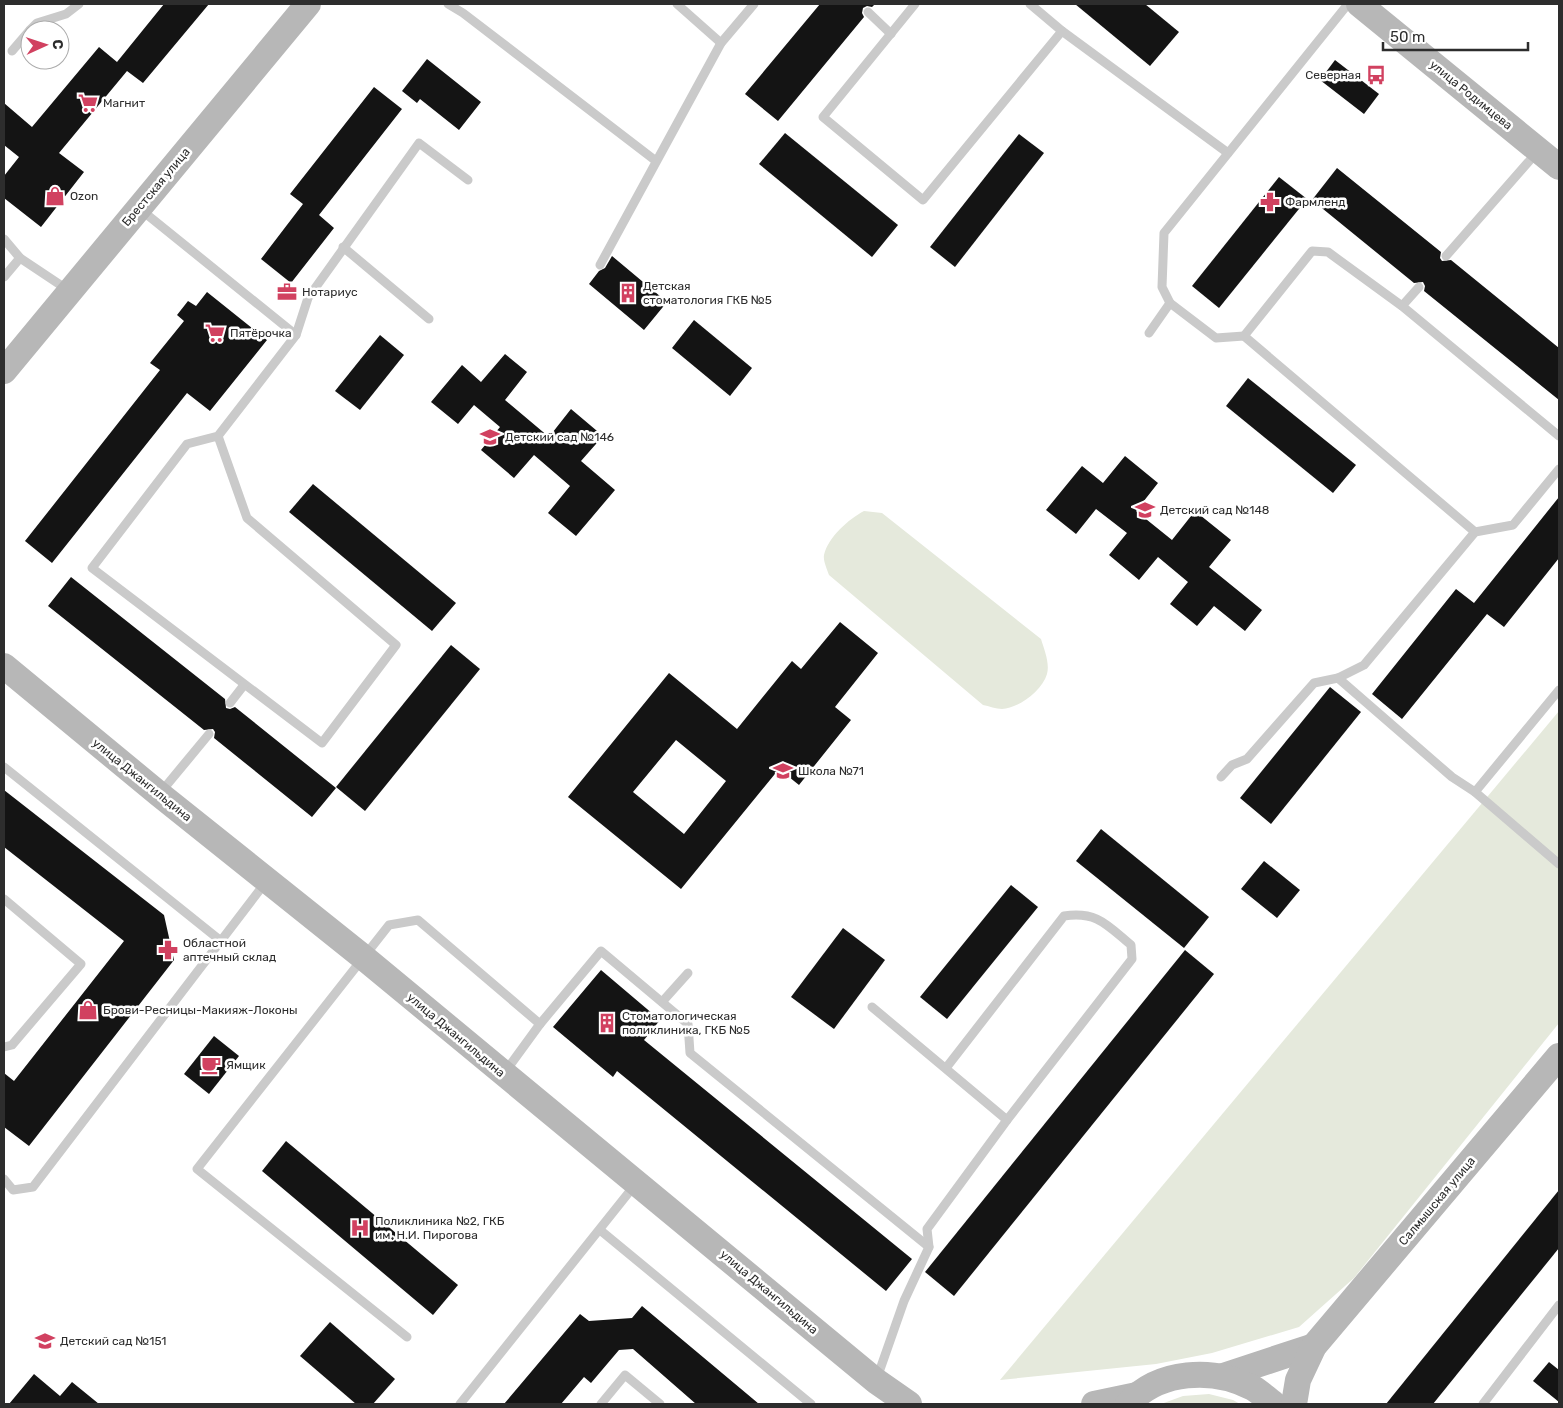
<svg xmlns="http://www.w3.org/2000/svg" width="1563" height="1408" viewBox="0 0 1563 1408" font-family="Rubik,sans-serif">
	<rect width="100%" height="100%" fill="#fff"/>
	<g fill="#e5e9dc">
		<path d="M 864,511 L 882,513 L 1041,639 C 1044,649 1050,663 1047,674 C 1042,691 1019,708 1002,709 C 996,709 989,706 983,705 L 829,575 C 827,569 823,561 824,555 C 828,537 849,519 864,511 Z"/>
		<path d="M 1559,711 L 1559,1023 L 1354,1278 L 1299,1327 L 1212,1353 L 1156,1364 L 1000,1380 Z"/>
		<path d="M 1209,1394 L 1233,1400 L 1240,1404 L 1161,1404 L 1183,1396 Z"/>
	</g>
	<g fill="#141414" fill-rule="evenodd">
		<path d="M 164,4 L 209,4 L 143,83 L 127,71 L 59,153 L 84,172 L 41,227 L 4,198 L 4,176 L 19,157 L 4,145 L 4,103 L 32,127 L 99,47 L 117,62 Z"/>
		<path d="M 820,4 L 875,4 L 872,7 L 867,6 L 863,8 L 862,13 L 864,17 L 778,121 L 745,94 Z"/>
		<path d="M 1075,4 L 1145,4 L 1179,32 L 1150,66 Z"/>
		<path d="M 427,59 L 481,102 L 459,130 L 420,99 L 417,103 L 402,91 Z"/>
		<path d="M 1335,60 L 1379,94 L 1364,114 L 1320,80 Z"/>
		<path d="M 374,87 L 402,109 L 319,215 L 334,228 L 291,283 L 261,259 L 303,204 L 290,194 Z"/>
		<path d="M 785,133 L 898,225 L 872,257 L 759,164 Z"/>
		<path d="M 1019,134 L 1044,153 L 955,267 L 930,247 Z"/>
		<path d="M 1337,168 L 1441,252 L 1440,258 L 1442,261 L 1451,260 L 1559,348 L 1559,400 L 1424,291 L 1425,286 L 1423,282 L 1414,283 L 1312,200 Z"/>
		<path d="M 1279,177 L 1307,199 L 1219,308 L 1192,286 Z"/>
		<path d="M 612,256 L 667,302 L 644,330 L 589,284 L 599,271 L 605,268 Z"/>
		<path d="M 207,292 L 267,340 L 210,411 L 187,393 L 52,563 L 25,541 L 160,370 L 150,363 L 184,321 L 177,315 L 188,301 L 196,306 Z"/>
		<path d="M 694,320 L 752,368 L 730,396 L 672,348 Z"/>
		<path d="M 380,335 L 404,355 L 360,410 L 335,391 Z"/>
		<path d="M 505,354 L 527,372 L 505,400 L 549,437 L 571,409 L 603,436 L 581,461 L 615,490 L 576,536 L 548,513 L 570,486 L 534,455 L 514,478 L 481,450 L 500,427 L 474,405 L 458,424 L 431,402 L 462,365 L 481,382 Z"/>
		<path d="M 1248,378 L 1356,465 L 1333,493 L 1226,406 Z"/>
		<path d="M 1125,456 L 1158,483 L 1136,511 L 1172,540 L 1195,511 L 1231,540 L 1209,567 L 1262,610 L 1245,631 L 1214,606 L 1197,626 L 1170,604 L 1188,582 L 1158,557 L 1139,580 L 1109,555 L 1127,533 L 1096,509 L 1076,534 L 1046,510 L 1082,466 L 1103,483 Z"/>
		<path d="M 313,484 L 456,603 L 432,631 L 289,512 Z"/>
		<path d="M 1559,497 L 1559,558 L 1504,627 L 1487,614 L 1402,719 L 1372,694 L 1456,589 L 1474,603 Z"/>
		<path d="M 71,577 L 225,699 L 226,708 L 230,709 L 235,707 L 336,788 L 312,817 L 214,738 L 215,732 L 213,729 L 204,730 L 48,606 Z"/>
		<path d="M 840,622 L 878,653 L 835,707 L 851,720 L 799,785 L 779,769 L 681,889 L 568,797 L 669,673 L 737,729 L 792,661 L 801,669 ZM 676,740 L 726,781 L 684,834 L 633,792 Z"/>
		<path d="M 451,645 L 480,669 L 365,811 L 336,787 Z"/>
		<path d="M 1330,687 L 1361,712 L 1271,824 L 1240,798 Z"/>
		<path d="M 4,790 L 164,915 L 174,960 L 29,1146 L 4,1127 L 4,1073 L 14,1081 L 124,941 L 4,847 Z"/>
		<path d="M 1101,829 L 1209,917 L 1184,948 L 1076,861 Z"/>
		<path d="M 1264,861 L 1300,890 L 1277,918 L 1241,889 Z"/>
		<path d="M 1011,885 L 1038,907 L 947,1019 L 920,997 Z"/>
		<path d="M 843,928 L 885,960 L 834,1029 L 791,997 Z"/>
		<path d="M 1185,950 L 1214,974 L 954,1296 L 925,1272 Z"/>
		<path d="M 601,970 L 660,1020 L 644,1040 L 912,1259 L 886,1291 L 617,1071 L 613,1077 L 553,1027 Z"/>
		<path d="M 214,1036 L 239,1056 L 209,1094 L 184,1074 Z"/>
		<path d="M 286,1141 L 458,1285 L 433,1315 L 262,1171 Z"/>
		<path d="M 1559,1190 L 1559,1248 L 1433,1404 L 1386,1404 Z"/>
		<path d="M 642,1306 L 759,1404 L 696,1404 L 633,1349 L 619,1350 L 591,1383 L 584,1377 L 561,1404 L 504,1404 L 580,1314 L 589,1321 L 632,1318 Z"/>
		<path d="M 330,1322 L 395,1379 L 373,1404 L 356,1404 L 300,1356 Z"/>
		<path d="M 1549,1362 L 1559,1370 L 1559,1402 L 1533,1381 Z"/>
		<path d="M 34,1374 L 60,1396 L 72,1382 L 99,1404 L 9,1404 Z"/>
	</g>
	<g fill="none" stroke-linecap="round" stroke-linejoin="round">
		<g stroke="#cacaca" stroke-width="9">
			<path d="M 448,4 L 463,13 L 656,161"/>
			<path d="M 677,4 L 721,43"/>
			<path d="M 915,4 L 823,117 L 923,200 L 1062,31"/>
			<path d="M 1030,4 L 1062,31 L 1228,153"/>
			<path d="M 868,12 L 891,34"/>
			<path d="M 30,30 L 37,23 L 66,14 L 79,4"/>
			<path d="M 12,51 L 30,30"/>
			<path d="M 140,209 L 296,335 L 218,436 L 187,444 L 92,568 L 322,743 L 396,645 L 247,518 L 218,436"/>
			<path d="M 4,239 L 20,258 L 68,290"/>
			<path d="M 343,247 L 429,319"/>
			<path d="M 1446,256 L 1538,151"/>
			<path d="M 600,265 L 721,43 L 754,4"/>
			<path d="M 4,277 L 20,258"/>
			<path d="M 1402,306 L 1419,287"/>
			<path d="M 1149,333 L 1170,303"/>
			<path d="M 296,335 L 308,298 L 419,143 L 468,180"/>
			<path d="M 1244,336 L 1216,338 L 1170,303 L 1162,287 L 1164,233 L 1348,4"/>
			<path d="M 1475,532 L 1244,336 L 1312,251 L 1328,252 L 1402,306 L 1559,436"/>
			<path d="M 1338,678 L 1364,665 L 1475,532 L 1513,525 L 1559,469"/>
			<path d="M 1559,690 L 1475,792 L 1559,864"/>
			<path d="M 230,703 L 244,685"/>
			<path d="M 4,767 L 221,941"/>
			<path d="M 1221,777 L 1232,765 L 1247,759 L 1314,683 L 1338,678 L 1452,777 L 1475,792"/>
			<path d="M 161,792 L 209,734"/>
			<path d="M 4,899 L 81,964 L 12,1045 L 4,1047"/>
			<path d="M 662,1002 L 688,973"/>
			<path d="M 872,1007 L 1007,1120 L 1132,959 L 1131,945 C 1107,925 1097,911 1064,916 L 946,1068"/>
			<path d="M 505,1072 L 540,1024 L 601,951 L 688,1024 L 690,1053 L 929,1247"/>
			<path d="M 4,1179 L 13,1190 L 33,1187 L 265,883"/>
			<path d="M 600,1230 L 811,1404"/>
			<path d="M 407,1337 L 197,1169 L 389,925 L 418,920 L 540,1024"/>
			<path d="M 877,1378 L 904,1301 L 929,1247 L 927,1229 L 1007,1120"/>
			<path d="M 460,1404 L 634,1186"/>
			<path d="M 601,1404 L 625,1375 L 660,1404"/>
			<path d="M 1483,1404 L 1559,1305"/>
		</g>
		<g stroke="#b7b7b7" stroke-width="26">
			<path d="M 1359,4 L 1559,167"/>
			<path d="M 4,371 L 308,4"/>
			<path d="M 4,666 L 159,794 L 363,957 L 876,1381 L 909,1404"/>
			<path d="M 1223,1376 L 1314,1346"/>
			<path d="M 1094,1404 L 1137,1395"/>
			<path d="M 1128,1404 C 1159,1370 1213,1367 1253,1388 C 1260,1392 1267,1399 1274,1404"/>
			<path d="M 1294,1404 L 1298,1380 L 1314,1346 L 1559,1056"/>
		</g>
	</g>
	<defs>
		<symbol id="bus-bare" viewBox="-9 -9 18 18"><path d="M-5-6H5V4H4V6H2V4H-2V6H-4V4H-5ZM-3.5-4V0h7V-4ZM-3.5 1.2v1.5H-2V1.2ZM2 1.2v1.5H3.5V1.2Z" fill="#d14160" stroke="#fff" stroke-width="2.5" paint-order="stroke"/></symbol>
		<symbol id="supermarket-bare" viewBox="-9 -9 18 18"><path d="M-6-5.5h2.5l.6 2H6L4.5 2H-2.5L-4.4-4H-6ZM-1.5 3.2a1.3 1.3 0 1 0 .1 0ZM3 3.2a1.3 1.3 0 1 0 .1 0Z" fill="#d14160" stroke="#fff" stroke-width="2.5" paint-order="stroke"/></symbol>
		<symbol id="shop-bare" viewBox="-9 -9 18 18"><path d="M-5-2.5h2.3a2.7 3.5 0 0 1 5.4 0H5L5.5 6h-11ZM-1.5-2.5h3a1.5 2.3 0 0 0-3 0Z" fill="#d14160" stroke="#fff" stroke-width="2.5" paint-order="stroke"/></symbol>
		<symbol id="pharmacy-bare" viewBox="-9 -9 18 18"><path d="M-2-6h4v4h4v4h-4v4h-4v-4h-4v-4h4Z" fill="#d14160" stroke="#fff" stroke-width="2.5" paint-order="stroke"/></symbol>
		<symbol id="office-bare" viewBox="-9 -9 18 18"><path d="M-6-3h4V-5.5h4V-3h4V5H-6ZM-1-4.5V-3h2v-1.5ZM-6 0V1H6V0Z" fill="#d14160" stroke="#fff" stroke-width="2.5" paint-order="stroke"/></symbol>
		<symbol id="building-bare" viewBox="-9 -9 18 18"><path d="M-4-6H4V6H1V3H-1V6H-4ZM-2.5-4.3h1.7v1.8h-1.7ZM.8-4.3h1.7v1.8H.8ZM-2.5-1h1.7V.8h-1.7ZM.8-1h1.7V.8H.8Z" fill="#d14160" stroke="#fff" stroke-width="2.5" paint-order="stroke"/></symbol>
		<symbol id="school-bare" viewBox="-9 -9 18 18"><path d="M0-5L7-2L0 1L-7-2ZM-4 1L0 2.5L4 1V4Q0 6-4 4Z" fill="#d14160" stroke="#fff" stroke-width="2.5" paint-order="stroke"/></symbol>
		<symbol id="cafe-bare" viewBox="-9 -9 18 18"><path d="M-5.5-4.5H6V0H3Q3 3.5 0 3.5H-2.5Q-5.5 3.5-5.5 0ZM3-3.2v2h1.7v-2ZM-6 4.5H4V6H-6Z" fill="#d14160" stroke="#fff" stroke-width="2.5" paint-order="stroke"/></symbol>
		<symbol id="hospital-bare" viewBox="-9 -9 18 18"><path d="M-5-5h3v3.5h4V-5h3V5h-3V1.5h-4V5h-3Z" fill="#d14160" stroke="#fff" stroke-width="2.5" paint-order="stroke"/></symbol>
	</defs>
	<g fill-rule="evenodd">
		<use href="#bus-bare" x="1362" y="61" width="28" height="28"/>
		<use href="#supermarket-bare" x="74" y="89" width="28" height="28"/>
		<use href="#shop-bare" x="41" y="182" width="28" height="28"/>
		<use href="#pharmacy-bare" x="1256" y="188" width="28" height="28"/>
		<use href="#office-bare" x="273" y="278" width="28" height="28"/>
		<use href="#building-bare" x="614" y="279" width="28" height="28"/>
		<use href="#supermarket-bare" x="201" y="319" width="28" height="28"/>
		<use href="#school-bare" x="476" y="423" width="28" height="28"/>
		<use href="#school-bare" x="1131" y="496" width="28" height="28"/>
		<use href="#school-bare" x="769" y="757" width="28" height="28"/>
		<use href="#pharmacy-bare" x="154" y="936" width="28" height="28"/>
		<use href="#shop-bare" x="74" y="996" width="28" height="28"/>
		<use href="#building-bare" x="593" y="1009" width="28" height="28"/>
		<use href="#cafe-bare" x="197" y="1051" width="28" height="28"/>
		<use href="#hospital-bare" x="346" y="1214" width="28" height="28"/>
		<use href="#school-bare" x="31" y="1327" width="28" height="28"/>
	</g>
	<g text-anchor="middle" stroke-width="5" stroke-linejoin="round" paint-order="stroke">
		<g font-size="12" fill="#2d2d2d" stroke="#fff" text-anchor="start">
			<text x="1361" y="79" text-anchor="end">Северная</text>
			<text x="103" y="107">Магнит</text>
			<text x="70" y="200">Ozon</text>
			<text x="1285" y="206">Фармленд</text>
			<text x="643" y="290">Детская<tspan x="643" dy="14">стоматология ГКБ №5</tspan></text>
			<text x="302" y="296">Нотариус</text>
			<text x="230" y="337">Пятёрочка</text>
			<text x="505" y="441">Детский сад №146</text>
			<text x="1160" y="514">Детский сад №148</text>
			<text x="798" y="775">Школа №71</text>
			<text x="183" y="947">Областной<tspan x="183" dy="14">аптечный склад</tspan></text>
			<text x="103" y="1014">Брови-Ресницы-Макияж-Локоны</text>
			<text x="622" y="1020">Стоматологическая<tspan x="622" dy="14">поликлиника, ГКБ №5</tspan></text>
			<text x="226" y="1069">Ямщик</text>
			<text x="375" y="1225">Поликлиника №2, ГКБ<tspan x="375" dy="14">им. Н.И. Пирогова</tspan></text>
			<text x="60" y="1345">Детский сад №151</text>
		</g>
		<g font-size="12" fill="#2d2d2d" stroke="#fff">
			<text transform="translate(1471 95) rotate(39)" y="4">улица Родимцева</text>
			<text transform="translate(156 187) rotate(-50)" y="4">Брестская улица</text>
			<text transform="translate(142 780) rotate(39)" y="4">улица Джангильдина</text>
			<text transform="translate(456 1035) rotate(40)" y="4">улица Джангильдина</text>
			<text transform="translate(1437 1201) rotate(-50)" y="4">Салмышская улица</text>
			<text transform="translate(769 1292) rotate(40)" y="4">улица Джангильдина</text>
		</g>
	</g>
	<rect width="1563" height="1408" fill="none" stroke="#2d2d2d" stroke-width="10"/>
	<g transform="translate(45 45) rotate(87)"><circle r="24" fill="#ffffff" stroke="#ababab"/>
	<path d="M0-4L9 19L0 12L-9 19Z" fill="#d14160"/>
	<text y="-8" font-size="14" font-weight="bold" text-anchor="middle" fill="#2d2d2d">С</text>
	</g>
	<path d="M1383 42v8h145v-8" fill="none" stroke="#2d2d2d" stroke-width="2.5"/>
	<text x="1390" y="42" font-size="15" fill="#2d2d2d" stroke="#ffffff" stroke-width="4" paint-order="stroke">50 m</text>
</svg>
